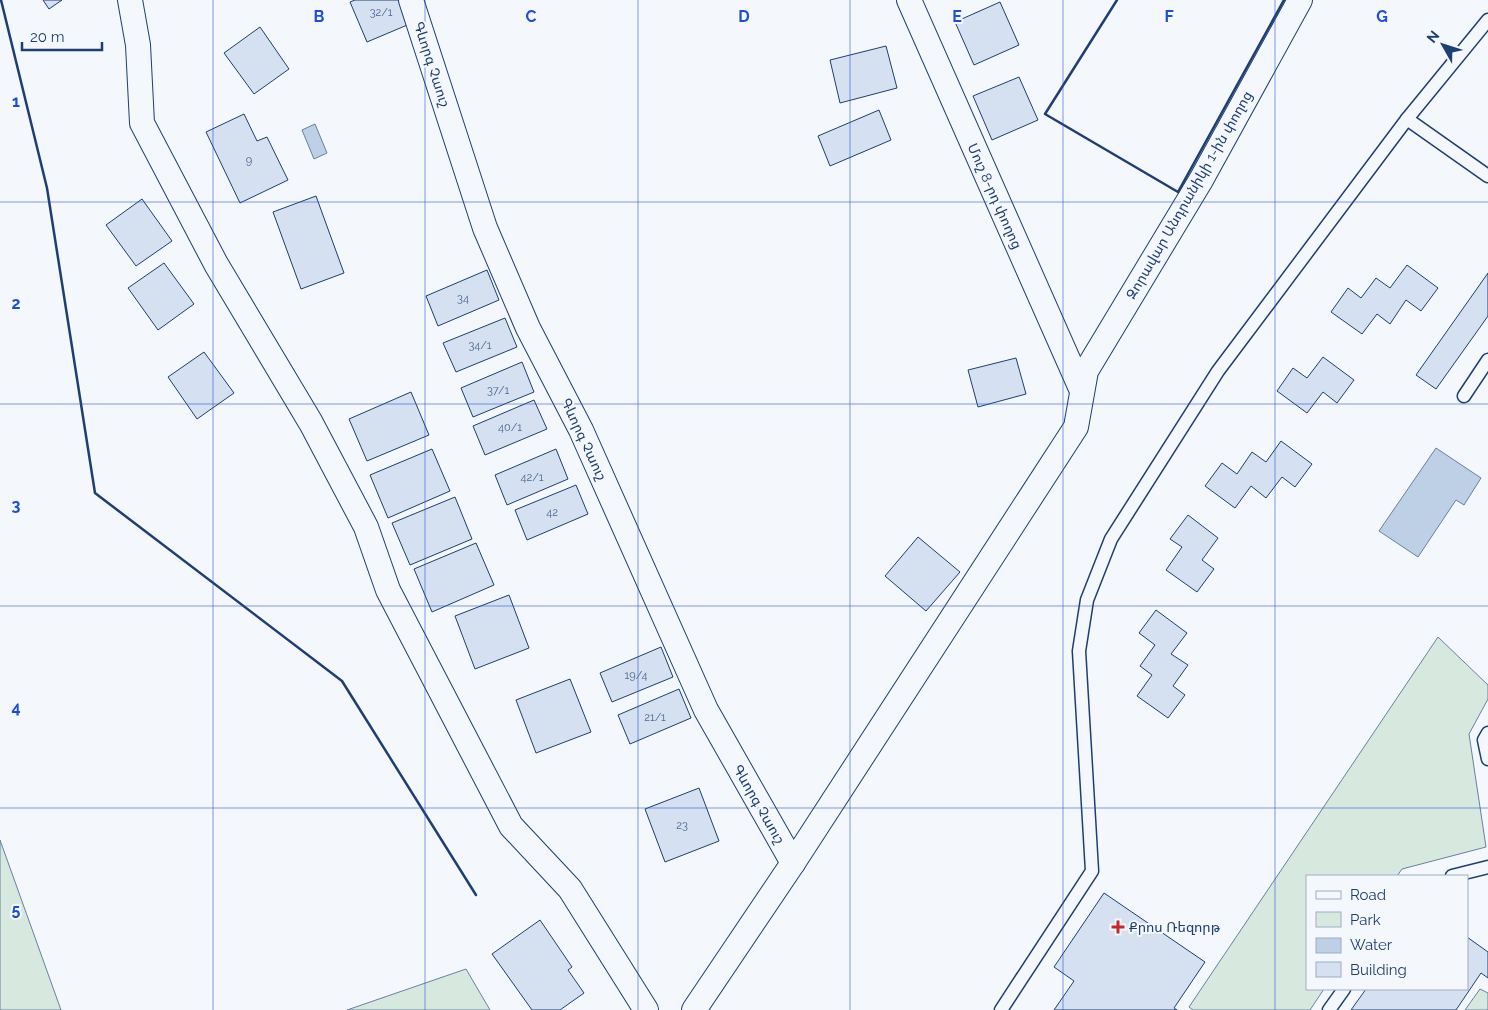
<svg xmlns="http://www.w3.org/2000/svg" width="1488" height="1010" viewBox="0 0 1488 1010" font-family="Raleway,'Noto Sans Armenian',sans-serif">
	<rect width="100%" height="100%" fill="#f4f7fb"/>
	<g fill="#d7e8df" stroke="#687fa3">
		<path d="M 1438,637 L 1488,685 L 1488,699 L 1469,734 L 1486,847 L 1402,869 L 1397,876 L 1307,876 L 1307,989 L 1324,989 L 1310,1010 L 1193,1010 L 1189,1007 Z"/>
		<path d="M 0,840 L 61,1010 L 0,1010 Z"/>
		<path d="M 466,969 L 490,1010 L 347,1010 Z"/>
		<path d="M 1480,989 L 1488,993 L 1488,1010 L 1465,1010 Z"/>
	</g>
	<g fill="#bed0e5" stroke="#687fa3">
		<path d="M 315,124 L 327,153 L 314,159 L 302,130 Z"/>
		<path d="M 1436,448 L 1481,478 L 1464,505 L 1456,500 L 1418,557 L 1379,531 Z"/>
	</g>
	<g fill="#d5e0f0" stroke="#1d3f73">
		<path d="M 43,0 L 62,0 L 49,9 Z"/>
		<path d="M 355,0 L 402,0 L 412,23 L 367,42 L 350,2 Z"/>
		<path d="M 1000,2 L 1019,45 L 974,65 L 955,22 Z"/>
		<path d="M 260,27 L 289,69 L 254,94 L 224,53 Z"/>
		<path d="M 886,46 L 897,88 L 840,103 L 830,60 Z"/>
		<path d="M 1019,77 L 1038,120 L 992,140 L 973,96 Z"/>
		<path d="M 879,110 L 891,140 L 830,166 L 818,136 Z"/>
		<path d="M 244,114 L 257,141 L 267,137 L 288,180 L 240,203 L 206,132 Z"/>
		<path d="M 316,196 L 344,273 L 301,289 L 273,212 Z"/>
		<path d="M 142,199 L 172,241 L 136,266 L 106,225 Z"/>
		<path d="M 164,263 L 194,304 L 158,330 L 128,288 Z"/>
		<path d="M 1407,265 L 1438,288 L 1421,311 L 1406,300 L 1390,324 L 1377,314 L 1362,334 L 1331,312 L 1348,288 L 1361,298 L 1376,278 L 1390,288 Z"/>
		<path d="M 487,270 L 499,300 L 438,326 L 426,296 Z"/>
		<path d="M 1488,273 L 1488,316 L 1436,389 L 1416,375 Z"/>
		<path d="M 505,318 L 517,347 L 456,372 L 443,343 Z"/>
		<path d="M 204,352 L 234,393 L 197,419 L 168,377 Z"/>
		<path d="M 1323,357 L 1354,380 L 1337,403 L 1323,392 L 1307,413 L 1277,391 L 1293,368 L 1307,378 Z"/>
		<path d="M 1016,358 L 1026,394 L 978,407 L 968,370 Z"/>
		<path d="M 522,362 L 534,392 L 473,417 L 461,388 Z"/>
		<path d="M 411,392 L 429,435 L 367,461 L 349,419 Z"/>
		<path d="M 534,400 L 547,429 L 485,455 L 473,426 Z"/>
		<path d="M 1281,441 L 1312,464 L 1295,487 L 1282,477 L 1266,498 L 1251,486 L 1235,508 L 1205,486 L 1222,463 L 1237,474 L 1252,452 L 1266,462 Z"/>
		<path d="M 432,449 L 450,491 L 388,518 L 370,475 Z"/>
		<path d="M 556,449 L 568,479 L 507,505 L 495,475 Z"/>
		<path d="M 576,485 L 588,514 L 527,540 L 515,510 Z"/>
		<path d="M 455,497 L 472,539 L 410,565 L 392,523 Z"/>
		<path d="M 1188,515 L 1218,538 L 1202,560 L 1214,569 L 1197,592 L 1166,570 L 1182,547 L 1170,539 Z"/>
		<path d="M 918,537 L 960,572 L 926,611 L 885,576 Z"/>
		<path d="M 476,543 L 494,585 L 432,612 L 414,569 Z"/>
		<path d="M 509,595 L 529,648 L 475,669 L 455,616 Z"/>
		<path d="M 1156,610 L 1187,633 L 1171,654 L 1188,665 L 1173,686 L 1185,695 L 1168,718 L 1137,696 L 1152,675 L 1140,666 L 1155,645 L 1139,633 Z"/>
		<path d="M 661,647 L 673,677 L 612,702 L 600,673 Z"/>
		<path d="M 570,679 L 591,732 L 536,753 L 516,700 Z"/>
		<path d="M 679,689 L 691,718 L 630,744 L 618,715 Z"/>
		<path d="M 699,788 L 719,841 L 665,862 L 645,809 Z"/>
		<path d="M 1104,893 L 1205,962 L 1174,1008 L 1177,1010 L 1054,1010 L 1074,981 L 1054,967 Z"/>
		<path d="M 540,920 L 572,967 L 568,970 L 584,993 L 560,1010 L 532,1010 L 492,954 Z"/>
		<path d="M 1467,937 L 1488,952 L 1488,978 L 1481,973 L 1456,1010 L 1351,1010 L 1366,989 L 1467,989 Z"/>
	</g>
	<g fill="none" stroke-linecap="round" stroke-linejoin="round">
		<defs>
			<g id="lane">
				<path d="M 1407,119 L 1488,176"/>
				<path d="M 1464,396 L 1488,360"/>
				<path d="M 1488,733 L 1484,740 L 1488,759"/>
				<path d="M 1452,876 L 1488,867"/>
				<path d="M 1001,1010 L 1092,871 L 1079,651 L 1087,600 L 1111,539 L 1218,371 L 1407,119 L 1488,20"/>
				<path d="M 1329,1010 L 1344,989"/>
			</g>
			<g id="street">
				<path d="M 130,0 L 138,45 L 142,123 L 216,264 L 311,423 L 366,527 L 388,590 L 511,826 L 570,889 L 646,1010"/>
				<path d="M 411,0 L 485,228 L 528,328 L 581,430 L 706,710 L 793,863"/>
				<path d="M 909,0 L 1082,391"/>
				<path d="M 694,1010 L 793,863 L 1076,427 L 1086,371 L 1201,180 L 1300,0"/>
			</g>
		</defs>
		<use href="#lane" stroke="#1d3f73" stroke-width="15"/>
		<use href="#street" stroke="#1d3f73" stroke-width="26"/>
		<use href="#lane" stroke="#f4f7fb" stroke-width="12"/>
		<use href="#street" stroke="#f4f7fb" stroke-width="24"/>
		<g stroke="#1d3f73" stroke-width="2.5">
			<path d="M 1,0 L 47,188 L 95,493 L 342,681 L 476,895"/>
			<path d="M 1117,0 L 1045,114 L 1178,192 L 1284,0"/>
		</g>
	</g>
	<path fill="none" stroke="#1d4ed8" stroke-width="1" stroke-opacity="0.55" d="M 213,0 L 213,1010M 425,0 L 425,1010M 638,0 L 638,1010M 850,0 L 850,1010M 1063,0 L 1063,1010M 1275,0 L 1275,1010M 0,202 L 1488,202M 0,404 L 1488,404M 0,606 L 1488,606M 0,808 L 1488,808"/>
	<path fill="#c62828" stroke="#f4f7fb" stroke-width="2" d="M1115.5 919.5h5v5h5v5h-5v5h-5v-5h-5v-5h5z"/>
	<g text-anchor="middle" stroke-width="4" stroke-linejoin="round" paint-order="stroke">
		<g font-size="11" fill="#4b6792">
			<text x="381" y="16">32/1</text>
			<text x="249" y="164">9</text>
			<text x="463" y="302">34</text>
			<text x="480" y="349">34/1</text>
			<text x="498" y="394">37/1</text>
			<text x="510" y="431">40/1</text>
			<text x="532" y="481">42/1</text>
			<text x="552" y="516">42</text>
			<text x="636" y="679">19/4</text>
			<text x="655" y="721">21/1</text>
			<text x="682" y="829">23</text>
		</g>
		<g font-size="14" fill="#1d3f73" stroke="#f4f7fb">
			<text transform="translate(432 64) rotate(72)" y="5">Գևորգ Չաուշ</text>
			<text transform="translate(1189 195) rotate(-60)" y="5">Զորավար Անդրանիկի 1-ին փողոց</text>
			<text transform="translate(995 196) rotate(66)" y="5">Մուշ 8-րդ փողոց</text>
			<text transform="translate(584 439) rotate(65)" y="5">Գևորգ Չաուշ</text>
			<text transform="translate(759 804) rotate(60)" y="5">Գևորգ Չաուշ</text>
		</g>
		<g font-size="14" fill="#1d3f73" stroke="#f4f7fb" text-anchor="start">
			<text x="1129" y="932">Քրոս Ռեզորթ</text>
		</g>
	</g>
	<g font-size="16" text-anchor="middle" font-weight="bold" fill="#1d4ed8" stroke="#f4f7fb" stroke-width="4" stroke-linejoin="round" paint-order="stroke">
		<text x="319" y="22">B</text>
		<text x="531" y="22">C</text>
		<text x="744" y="22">D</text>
		<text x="957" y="22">E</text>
		<text x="1169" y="22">F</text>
		<text x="1382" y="22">G</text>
		<text x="16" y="107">1</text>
		<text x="16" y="309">2</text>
		<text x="16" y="511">3</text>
		<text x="16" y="713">4</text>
		<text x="16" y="915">5</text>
	</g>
	<rect x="1306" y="875" width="162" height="115" fill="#f4f7fb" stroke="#9eadc5"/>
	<rect x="1316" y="891" width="25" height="8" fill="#f4f7fb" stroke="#9eadc5"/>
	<text x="1350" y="900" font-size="15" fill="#1d3f73">Road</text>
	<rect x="1316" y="912" width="25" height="15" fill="#d7e8df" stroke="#9eadc5"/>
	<text x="1350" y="925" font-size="15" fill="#1d3f73">Park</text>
	<rect x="1316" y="938" width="25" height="15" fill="#bed0e5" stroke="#9eadc5"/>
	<text x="1350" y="950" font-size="15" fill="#1d3f73">Water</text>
	<rect x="1316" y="962" width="25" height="15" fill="#d5e0f0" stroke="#9eadc5"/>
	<text x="1350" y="975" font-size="15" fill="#1d3f73">Building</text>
	<g transform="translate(1443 45) rotate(309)" stroke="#f4f7fb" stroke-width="4" paint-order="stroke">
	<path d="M0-4L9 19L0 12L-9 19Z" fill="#1d3f73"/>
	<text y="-8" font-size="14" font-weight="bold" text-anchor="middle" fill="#1d3f73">N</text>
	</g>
	<path d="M22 42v8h80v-8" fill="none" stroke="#1d3f73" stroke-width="2.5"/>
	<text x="30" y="42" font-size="15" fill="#1d3f73" stroke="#f4f7fb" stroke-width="4" paint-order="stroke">20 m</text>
</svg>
